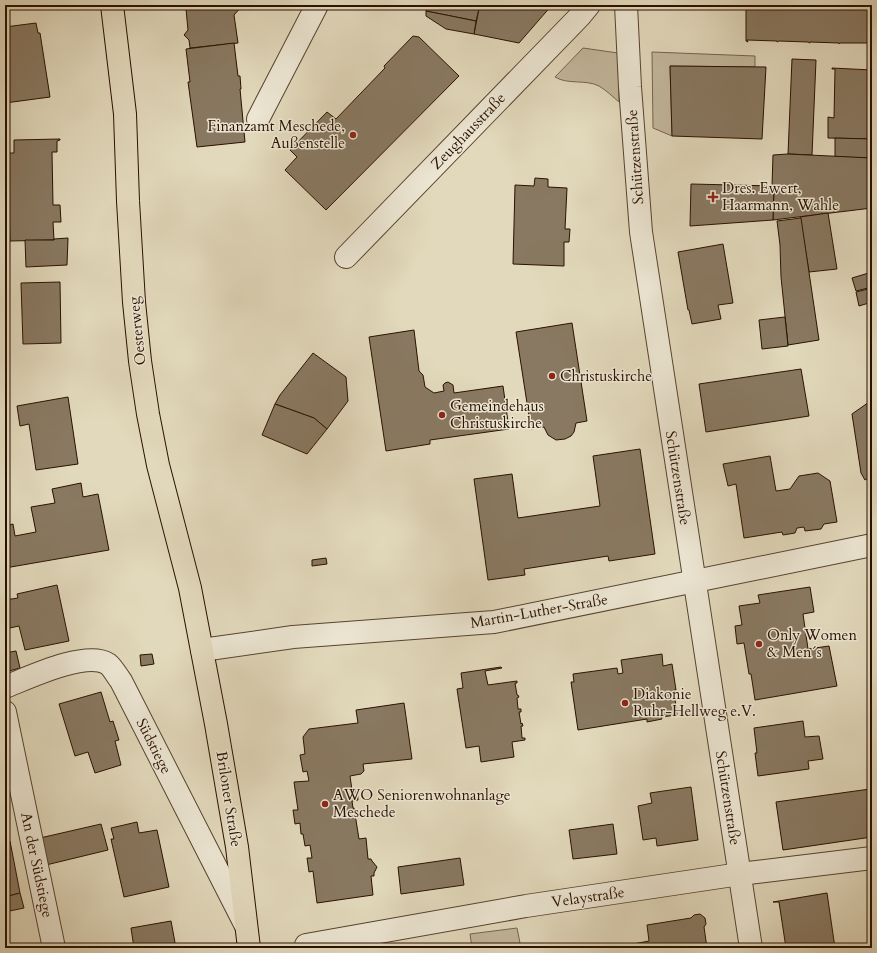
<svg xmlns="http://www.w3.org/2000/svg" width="877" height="953" viewBox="0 0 877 953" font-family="Cardo,serif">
	<rect width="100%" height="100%" fill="#e2d9bc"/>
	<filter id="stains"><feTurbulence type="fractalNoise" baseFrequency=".005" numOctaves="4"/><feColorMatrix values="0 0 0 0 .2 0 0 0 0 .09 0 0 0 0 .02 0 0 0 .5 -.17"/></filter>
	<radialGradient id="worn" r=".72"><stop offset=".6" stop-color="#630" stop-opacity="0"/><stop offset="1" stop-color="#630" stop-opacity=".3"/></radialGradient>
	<g fill="#c3b79c" stroke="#76644e">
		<path d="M 583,48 L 618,53 L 619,102 C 613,97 606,90 599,86 C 585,79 568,85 555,77 Z"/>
		<path d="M 652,52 L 755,56 L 755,67 L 670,66 L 672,136 L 653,128 Z"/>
		<path d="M 517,928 L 521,948 L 472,948 L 470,934 Z"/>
	</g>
	<g fill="#897962" stroke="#291100">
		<path d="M 190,5 L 243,5 L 234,15 L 238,43 L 190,48 L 189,40 L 184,35 L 188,30 L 186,9 L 190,9 Z"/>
		<path d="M 428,5 L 482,5 L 479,9 L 476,21 L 426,11 Z"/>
		<path d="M 482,5 L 552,5 L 519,43 L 474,34 L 479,9 Z"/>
		<path d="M 746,5 L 872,5 L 872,43 L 871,45 L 870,43 L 840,43 L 839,44 L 839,43 L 810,42 L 810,43 L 808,42 L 779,41 L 777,42 L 777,41 L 747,40 L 748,42 L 746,41 Z"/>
		<path d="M 426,11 L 476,21 L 474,34 L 446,29 L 426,16 Z"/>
		<path d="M 36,23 L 38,33 L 40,33 L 50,97 L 5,103 L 5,38 L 7,37 L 5,27 Z"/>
		<path d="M 413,36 L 419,37 L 459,76 L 326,210 L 285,170 L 297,157 L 290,150 L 327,112 L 336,119 L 385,68 L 384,66 Z"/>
		<path d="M 234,43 L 238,76 L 240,76 L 241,89 L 240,89 L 245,142 L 197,147 L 188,82 L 190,82 L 186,49 Z"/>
		<path d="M 792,59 L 816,60 L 812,155 L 788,154 Z"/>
		<path d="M 670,66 L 766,67 L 762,139 L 672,136 Z"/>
		<path d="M 832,68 L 872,70 L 872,139 L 828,138 L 828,117 L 834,118 L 835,69 L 832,69 Z"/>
		<path d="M 835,138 L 872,139 L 872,158 L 835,157 Z"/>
		<path d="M 60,139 L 60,140 L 57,141 L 57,152 L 52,152 L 53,205 L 60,205 L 61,222 L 53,222 L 54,240 L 10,241 L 7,153 L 14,153 L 14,140 Z"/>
		<path d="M 788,154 L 872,158 L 872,208 L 773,220 L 774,186 L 772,186 L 773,155 Z"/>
		<path d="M 535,178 L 548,179 L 548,187 L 567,188 L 565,229 L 570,229 L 569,242 L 564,242 L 564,266 L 513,264 L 515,185 L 534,186 Z"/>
		<path d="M 691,184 L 774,186 L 773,220 L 690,226 Z"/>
		<path d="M 828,213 L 837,269 L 809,272 L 800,217 Z"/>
		<path d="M 801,218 L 819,340 L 788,345 L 781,277 L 780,245 L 777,221 Z"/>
		<path d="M 68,238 L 67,265 L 26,267 L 25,240 L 54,240 L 54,239 Z"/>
		<path d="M 723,244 L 733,303 L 718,305 L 721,319 L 692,324 L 689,310 L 688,310 L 678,252 Z"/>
		<path d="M 872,272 L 872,287 L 856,291 L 852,278 Z"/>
		<path d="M 60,282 L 61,343 L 23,344 L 21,283 Z"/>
		<path d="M 872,288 L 872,302 L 859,306 L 856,292 Z"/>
		<path d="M 785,317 L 788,346 L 762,349 L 759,320 Z"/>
		<path d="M 572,323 L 587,421 L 576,423 L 574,432 L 571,436 L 565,439 L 556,440 L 548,435 L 544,427 L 531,429 L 516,332 Z"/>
		<path d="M 414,330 L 419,371 L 423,375 L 425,387 L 434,393 L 444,391 L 443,385 L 445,383 L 448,382 L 453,385 L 454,393 L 503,386 L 509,429 L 430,440 L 430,444 L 386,451 L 369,337 Z"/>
		<path d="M 313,353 L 346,377 L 348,401 L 327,429 L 314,418 L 275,404 L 280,395 Z"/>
		<path d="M 801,369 L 809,416 L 706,432 L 699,384 Z"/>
		<path d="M 68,397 L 78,464 L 36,470 L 29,424 L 20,426 L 17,406 Z"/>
		<path d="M 872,400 L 872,476 L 865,480 L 861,473 L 852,414 Z"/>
		<path d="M 275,404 L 314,418 L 327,429 L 307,454 L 262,435 Z"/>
		<path d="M 640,449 L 655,554 L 609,561 L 608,556 L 524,569 L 525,575 L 488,580 L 474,479 L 512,474 L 518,518 L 600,506 L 593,456 Z"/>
		<path d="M 770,456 L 776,491 L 790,489 L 799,476 L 818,473 L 830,481 L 837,522 L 824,524 L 821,529 L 805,531 L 804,527 L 797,528 L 795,533 L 783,535 L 782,532 L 744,538 L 736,484 L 728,486 L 723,464 Z"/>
		<path d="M 81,483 L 83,497 L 98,494 L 109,550 L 5,568 L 5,526 L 13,524 L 15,536 L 36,532 L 31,507 L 55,503 L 52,489 Z"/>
		<path d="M 326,558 L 327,564 L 312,566 L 312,560 Z"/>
		<path d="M 57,585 L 69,641 L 25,650 L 19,626 L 5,629 L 5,600 L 18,598 L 17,594 Z"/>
		<path d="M 810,587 L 814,612 L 803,614 L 808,649 L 829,646 L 837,686 L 755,700 L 751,674 L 749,674 L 744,643 L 737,644 L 735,626 L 742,625 L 739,606 L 760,603 L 758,595 Z"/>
		<path d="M 16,651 L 20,668 L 5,672 L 5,653 Z"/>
		<path d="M 152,654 L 154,664 L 141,666 L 140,655 Z"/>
		<path d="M 662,654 L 663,666 L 672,664 L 676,690 L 674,690 L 677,715 L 661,717 L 662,719 L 647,722 L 647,719 L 578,730 L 571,682 L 574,682 L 573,674 L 617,668 L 618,674 L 623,673 L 621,660 Z"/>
		<path d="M 501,667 L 502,668 L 485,671 L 488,685 L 517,681 L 517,683 L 515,683 L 517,695 L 518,695 L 519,697 L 517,698 L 518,709 L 521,709 L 521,712 L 519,712 L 521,724 L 522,723 L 523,726 L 521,726 L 522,738 L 525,738 L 525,740 L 512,742 L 514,757 L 481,762 L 479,746 L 466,748 L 457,689 L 463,688 L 461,673 Z"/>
		<path d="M 101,692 L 110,722 L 113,721 L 119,740 L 115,741 L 121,765 L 95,773 L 88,752 L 75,756 L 59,704 Z"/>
		<path d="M 404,703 L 412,759 L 363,764 L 364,771 L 361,774 L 350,776 L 352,790 L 357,789 L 358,800 L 352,801 L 353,808 L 354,808 L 359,839 L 366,838 L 368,859 L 371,859 L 372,861 L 377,867 L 374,873 L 374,876 L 371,876 L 373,895 L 317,903 L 313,871 L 309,872 L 307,858 L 312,858 L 310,845 L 305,846 L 303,834 L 301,834 L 300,823 L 295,824 L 293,810 L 298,810 L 294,782 L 309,781 L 307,771 L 303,772 L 300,755 L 305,754 L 303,737 L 309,729 L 358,723 L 356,710 Z"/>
		<path d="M 803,721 L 805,737 L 819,736 L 823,759 L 808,761 L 809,769 L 758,776 L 755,753 L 757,753 L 754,728 Z"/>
		<path d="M 691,787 L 698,840 L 657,846 L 656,838 L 643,840 L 638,806 L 652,803 L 650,793 Z"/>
		<path d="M 870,789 L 872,803 L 872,837 L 783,850 L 776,802 Z"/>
		<path d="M 137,822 L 139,833 L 157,830 L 169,887 L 124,897 L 111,839 L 114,839 L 111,828 Z"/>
		<path d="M 101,824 L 108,850 L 46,865 L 40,838 Z"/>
		<path d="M 613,824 L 617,854 L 573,859 L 569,830 Z"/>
		<path d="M 10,841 L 20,893 L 5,897 L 5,842 Z"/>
		<path d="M 460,858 L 464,885 L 401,894 L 398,867 Z"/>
		<path d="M 872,886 L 872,913 L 868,887 Z"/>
		<path d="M 20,893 L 24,908 L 5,912 L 5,897 Z"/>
		<path d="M 827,893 L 835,948 L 786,948 L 779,902 L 773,902 Z"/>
		<path d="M 700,914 L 705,918 L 706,924 L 704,927 L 707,948 L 628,948 L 628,945 L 649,941 L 647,925 L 691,918 L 694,915 Z"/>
		<path d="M 171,921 L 176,948 L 134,948 L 131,928 Z"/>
		<path d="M 580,944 L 581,948 L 552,948 Z"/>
	</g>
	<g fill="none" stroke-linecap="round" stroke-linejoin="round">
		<defs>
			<g id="minor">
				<path d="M 626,5 L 630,87 L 641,232 L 751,948"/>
				<path d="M 258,119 L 317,5"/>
				<path d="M 346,257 L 580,16 L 589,5"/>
				<path d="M 202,650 L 293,637 L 494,622 L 872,545"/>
				<path d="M 5,687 C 28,678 86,650 108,664 C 113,668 117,676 121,681 L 245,924"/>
				<path d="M 5,712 L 54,948"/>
				<path d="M 306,945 L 526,906 L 740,874 L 872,858"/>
			</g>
			<path id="major" d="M 112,5 L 125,114 L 128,201 L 134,302 L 140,361 L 148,414 L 158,465 L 190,588 L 216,724 L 237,847 L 249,948"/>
		</defs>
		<use href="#minor" stroke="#57432f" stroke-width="24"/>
		<use href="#major" stroke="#291100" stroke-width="24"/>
		<use href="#minor" stroke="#ece6d3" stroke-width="22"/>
		<use href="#major" stroke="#e2d9bc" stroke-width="22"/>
	</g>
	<g fill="#8f2418" stroke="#ece6d3" stroke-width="1.5">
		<circle cx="353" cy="135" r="4"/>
		<path d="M711 191h4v4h4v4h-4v4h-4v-4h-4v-4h4z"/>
		<circle cx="552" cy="376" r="4"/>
		<circle cx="442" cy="415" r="4"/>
		<circle cx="759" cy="644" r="4"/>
		<circle cx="625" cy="703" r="4"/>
		<circle cx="325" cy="804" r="4"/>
	</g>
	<g text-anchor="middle" stroke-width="3" stroke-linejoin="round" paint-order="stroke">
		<g font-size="15" fill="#291100" stroke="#ece6d3" text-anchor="start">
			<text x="345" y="131" text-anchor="end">Finanzamt Meschede,<tspan x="345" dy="17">Außenstelle</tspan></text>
			<text x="722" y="193">Dres. Ewert,<tspan x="722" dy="17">Haarmann, Wahle</tspan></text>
			<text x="560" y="381">Christuskirche</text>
			<text x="450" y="411">Gemeindehaus<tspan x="450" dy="17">Christuskirche</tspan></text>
			<text x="767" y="640">Only Women<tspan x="767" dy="17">&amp; Men´s</tspan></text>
			<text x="633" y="699">Diakonie<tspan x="633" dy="17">Ruhr-Hellweg e.V.</tspan></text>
			<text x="333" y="800">AWO Seniorenwohnanlage<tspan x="333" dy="17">Meschede</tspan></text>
		</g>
		<g font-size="15" fill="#291100" stroke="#ece6d3">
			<text transform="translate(468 131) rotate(-46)" y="5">Zeughausstraße</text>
			<text transform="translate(635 157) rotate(-94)" y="5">Schützenstraße</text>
			<text transform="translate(137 331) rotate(-96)" y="5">Oesterweg</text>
			<text transform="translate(678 478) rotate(81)" y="5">Schützenstraße</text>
			<text transform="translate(539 611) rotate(-10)" y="5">Martin-Luther-Straße</text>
			<text transform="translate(154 746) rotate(63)" y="5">Südstiege</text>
			<text transform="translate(728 798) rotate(81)" y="5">Schützenstraße</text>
			<text transform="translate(229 799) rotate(81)" y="5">Briloner Straße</text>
			<text transform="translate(37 865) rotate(78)" y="5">An der Südstiege</text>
			<text transform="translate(588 897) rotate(-8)" y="5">Velaystraße</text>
		</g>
	</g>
	<rect width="877" height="953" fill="none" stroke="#e2d9bc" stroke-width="20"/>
	<rect x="6" y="6" width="865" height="941" fill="none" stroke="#291100" stroke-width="2"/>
	<rect x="10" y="10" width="857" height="933" fill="none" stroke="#291100"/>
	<rect width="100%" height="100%" filter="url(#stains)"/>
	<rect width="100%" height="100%" fill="url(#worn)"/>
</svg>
